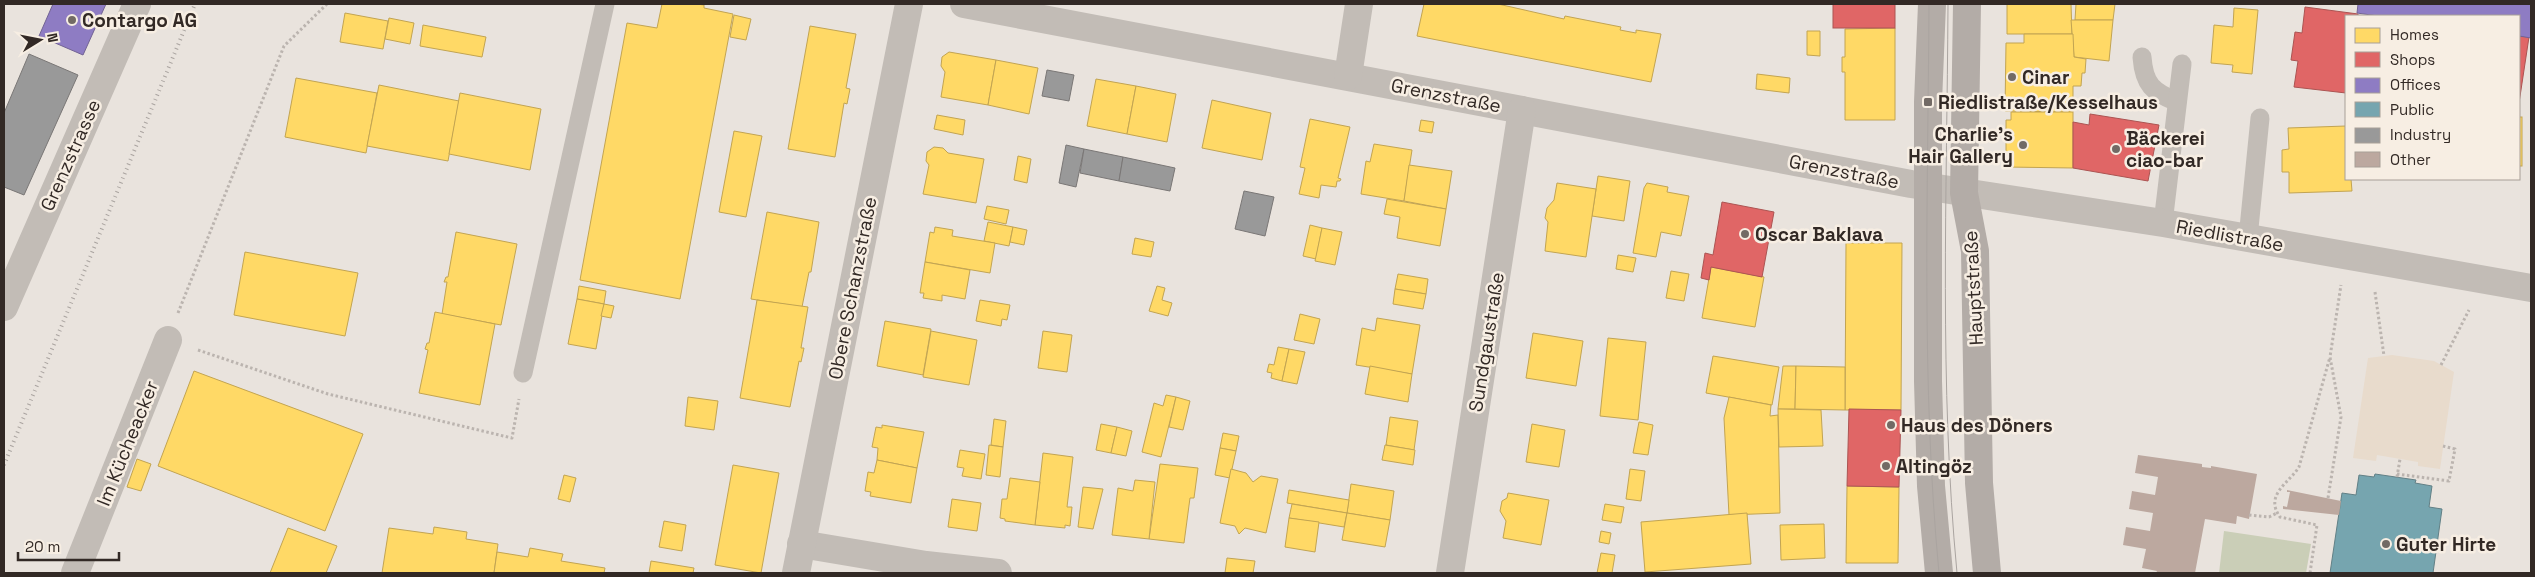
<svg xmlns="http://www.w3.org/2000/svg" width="2535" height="577" viewBox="0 0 2535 577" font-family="'Space Grotesk',sans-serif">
	<rect width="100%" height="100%" fill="#e9e3dd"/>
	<path fill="#caceb7" d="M 2224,531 L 2311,544 L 2306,573 L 2219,573 Z"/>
	<path fill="#e8dbcc" d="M 2392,355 L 2434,361 L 2454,372 L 2440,469 L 2418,466 L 2418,462 L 2377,455 L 2376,461 L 2353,458 L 2368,358 Z"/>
	<g fill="#ffd966" stroke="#c2a452">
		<path d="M 662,4 L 697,4 L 704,5 L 704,8 L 733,14 L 680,299 L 580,280 L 627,23 L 657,28 Z"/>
		<path d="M 1424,4 L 1498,4 L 1564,19 L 1565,16 L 1621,27 L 1620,30 L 1636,33 L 1636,30 L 1661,34 L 1651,82 L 1417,36 Z"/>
		<path d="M 2007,4 L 2071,4 L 2072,34 L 2007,34 Z"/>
		<path d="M 2076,4 L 2115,4 L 2113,20 L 2075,20 Z"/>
		<path d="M 2234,8 L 2258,10 L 2252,74 L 2232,72 L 2233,65 L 2211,63 L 2214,25 L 2233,27 Z"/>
		<path d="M 345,13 L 388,21 L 383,49 L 340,42 Z"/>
		<path d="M 734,15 L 751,19 L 746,40 L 730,37 Z"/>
		<path d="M 389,18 L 414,23 L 410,44 L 385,39 Z"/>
		<path d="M 2071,20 L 2113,20 L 2109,61 L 2074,57 Z"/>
		<path d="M 423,25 L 486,37 L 482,57 L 420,46 Z"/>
		<path d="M 810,26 L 856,34 L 846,88 L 850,89 L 847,104 L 844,103 L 835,157 L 788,149 Z"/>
		<path d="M 1895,28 L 1895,120 L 1845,120 L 1845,72 L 1842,72 L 1842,57 L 1845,57 L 1845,29 Z"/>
		<path d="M 1807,31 L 1820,31 L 1820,56 L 1807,55 Z"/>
		<path d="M 2024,34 L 2073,34 L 2074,57 L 2086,59 L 2085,73 L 2082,73 L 2081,86 L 2073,86 L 2073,112 L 2005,111 L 2006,43 L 2024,43 Z"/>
		<path d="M 949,52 L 996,60 L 988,105 L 941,97 L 945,72 L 941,66 L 942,57 Z"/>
		<path d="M 996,60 L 1038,68 L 1029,114 L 988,105 Z"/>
		<path d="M 1757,74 L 1790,78 L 1789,93 L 1756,89 Z"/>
		<path d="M 296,78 L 377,93 L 366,153 L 285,137 Z"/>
		<path d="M 1096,79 L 1136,86 L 1127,134 L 1087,126 Z"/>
		<path d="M 379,85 L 459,101 L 448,161 L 367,146 Z"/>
		<path d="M 1136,86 L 1176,94 L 1167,142 L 1127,134 Z"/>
		<path d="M 460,93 L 541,109 L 530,170 L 449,154 Z"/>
		<path d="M 1212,100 L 1271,113 L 1262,160 L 1202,148 Z"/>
		<path d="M 2011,112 L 2073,112 L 2073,168 L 2006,167 L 2006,120 L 2011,120 Z"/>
		<path d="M 937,115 L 965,120 L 963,135 L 934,129 Z"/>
		<rect x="2519" y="117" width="3" height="49"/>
		<path d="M 1310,119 L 1350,127 L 1338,178 L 1341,179 L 1340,181 L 1337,181 L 1336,187 L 1321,185 L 1319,198 L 1299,194 L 1305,168 L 1300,167 Z"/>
		<path d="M 1421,120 L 1434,122 L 1432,133 L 1419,131 Z"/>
		<path d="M 2346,126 L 2346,179 L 2351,179 L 2352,191 L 2289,193 L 2289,172 L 2282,172 L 2282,150 L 2289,149 L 2288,128 Z"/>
		<path d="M 734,131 L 762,136 L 746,217 L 719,212 Z"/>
		<path d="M 1374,144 L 1412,150 L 1404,201 L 1361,194 L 1366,161 L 1370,162 Z"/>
		<path d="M 934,147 L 943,148 L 948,153 L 984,159 L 976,203 L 923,194 L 929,165 L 926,161 L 927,152 Z"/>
		<path d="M 1018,156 L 1031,159 L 1027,183 L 1014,180 Z"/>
		<path d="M 1409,165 L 1452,171 L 1446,209 L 1404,201 Z"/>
		<path d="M 1598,176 L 1630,181 L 1624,221 L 1592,216 Z"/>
		<path d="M 1557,183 L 1596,189 L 1586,257 L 1545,251 L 1548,222 L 1545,218 L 1547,208 L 1554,200 Z"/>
		<path d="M 1647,183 L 1668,187 L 1667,192 L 1689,196 L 1681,236 L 1661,232 L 1656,257 L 1633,253 L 1644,188 Z"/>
		<path d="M 1387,199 L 1446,209 L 1440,246 L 1397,238 L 1400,217 L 1384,214 Z"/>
		<path d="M 987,206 L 1009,210 L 1006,224 L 984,219 Z"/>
		<path d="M 767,212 L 819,222 L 811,272 L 809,272 L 802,307 L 751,299 Z"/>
		<path d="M 988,222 L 1013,227 L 1009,246 L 984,241 Z"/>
		<path d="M 1310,225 L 1322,228 L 1316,259 L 1303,256 Z"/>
		<path d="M 935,227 L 953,230 L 952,236 L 995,243 L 990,273 L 925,262 L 930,232 L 934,233 Z"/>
		<path d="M 1013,227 L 1027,230 L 1024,245 L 1010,242 Z"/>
		<path d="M 1322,228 L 1342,232 L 1335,265 L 1315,261 Z"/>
		<path d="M 456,232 L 517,244 L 501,325 L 442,314 L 447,282 L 444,282 L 446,277 L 448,277 Z"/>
		<path d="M 1135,238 L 1154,242 L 1151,257 L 1132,254 Z"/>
		<path d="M 1846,243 L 1902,243 L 1901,410 L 1845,410 Z"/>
		<path d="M 245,252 L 358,273 L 345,336 L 234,315 Z"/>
		<path d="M 1618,255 L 1636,258 L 1633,272 L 1616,269 Z"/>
		<path d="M 925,262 L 970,270 L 965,299 L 942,295 L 942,301 L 923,298 L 924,293 L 920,293 Z"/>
		<path d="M 1711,267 L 1764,277 L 1755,327 L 1702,318 Z"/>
		<path d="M 1671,271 L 1689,274 L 1684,301 L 1666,298 Z"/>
		<path d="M 1398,274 L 1428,279 L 1426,294 L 1395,289 Z"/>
		<path d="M 579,286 L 606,291 L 604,304 L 577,299 Z"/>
		<path d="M 1157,286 L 1165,288 L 1162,300 L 1172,303 L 1168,316 L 1149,311 Z"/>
		<path d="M 1395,289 L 1426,294 L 1423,309 L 1393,304 Z"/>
		<path d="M 577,299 L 604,304 L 596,349 L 568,344 Z"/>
		<path d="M 757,300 L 808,307 L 801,348 L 804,348 L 801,362 L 799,361 L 790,407 L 740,398 Z"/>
		<path d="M 980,300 L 1010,305 L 1007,320 L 1002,319 L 1001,326 L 976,321 Z"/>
		<path d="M 604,304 L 614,306 L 611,318 L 601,316 Z"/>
		<path d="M 435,312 L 495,324 L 480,405 L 419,393 L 428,350 L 425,349 L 427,343 L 429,343 Z"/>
		<path d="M 1300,314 L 1320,319 L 1314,344 L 1294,340 Z"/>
		<path d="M 1377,318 L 1420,325 L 1412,374 L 1356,365 L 1362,328 L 1375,331 Z"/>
		<path d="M 885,321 L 931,329 L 923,375 L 877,366 Z"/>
		<path d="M 931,331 L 977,340 L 969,385 L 923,377 Z"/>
		<path d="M 1043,331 L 1072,335 L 1067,372 L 1038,368 Z"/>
		<path d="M 1533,333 L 1583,341 L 1576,386 L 1526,378 Z"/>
		<path d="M 1608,338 L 1646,342 L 1638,420 L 1600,416 Z"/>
		<path d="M 1278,347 L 1289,349 L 1282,381 L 1271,378 L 1272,373 L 1267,372 L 1269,364 L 1274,365 Z"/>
		<path d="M 1289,349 L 1305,352 L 1297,384 L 1282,381 Z"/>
		<path d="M 1713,356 L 1779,367 L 1772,405 L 1706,393 Z"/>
		<path d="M 1370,366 L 1412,374 L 1408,402 L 1365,394 Z"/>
		<path d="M 1783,366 L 1796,366 L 1795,409 L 1778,409 Z"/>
		<path d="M 1796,366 L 1845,367 L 1845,410 L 1795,409 Z"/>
		<path d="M 194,371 L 363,434 L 325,531 L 158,466 Z"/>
		<path d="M 1166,395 L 1176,397 L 1161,457 L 1142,452 L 1154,403 L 1163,406 Z"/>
		<path d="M 688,397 L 718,401 L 714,430 L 685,426 Z"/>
		<path d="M 1176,397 L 1190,401 L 1183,430 L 1169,427 Z"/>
		<path d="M 1729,397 L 1771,405 L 1770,416 L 1778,415 L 1780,513 L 1729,515 L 1724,418 Z"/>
		<path d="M 1778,409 L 1821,410 L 1823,446 L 1779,447 Z"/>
		<path d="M 1390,417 L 1418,421 L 1414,450 L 1386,445 Z"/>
		<path d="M 994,419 L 1006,421 L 1003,447 L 991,445 Z"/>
		<path d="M 1639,422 L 1653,425 L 1648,455 L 1633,453 Z"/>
		<path d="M 1101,424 L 1117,427 L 1111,453 L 1096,450 Z"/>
		<path d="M 1532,424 L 1565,430 L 1559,467 L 1526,462 Z"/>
		<path d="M 882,425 L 924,432 L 917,468 L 877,460 L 878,448 L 872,447 L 876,427 L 882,428 Z"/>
		<path d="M 1117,427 L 1132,431 L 1126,456 L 1111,453 Z"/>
		<path d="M 1223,433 L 1239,436 L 1236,451 L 1220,448 Z"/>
		<path d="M 989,445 L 1003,447 L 1000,477 L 986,475 Z"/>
		<path d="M 1385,445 L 1415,450 L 1413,465 L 1382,460 Z"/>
		<path d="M 1220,448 L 1236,451 L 1230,478 L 1215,475 Z"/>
		<path d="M 960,450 L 985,454 L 981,479 L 962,476 L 964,468 L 957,467 Z"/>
		<path d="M 1043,453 L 1073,457 L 1067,507 L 1072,507 L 1070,526 L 1065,525 L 1065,528 L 1035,525 Z"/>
		<path d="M 137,459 L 151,464 L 141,491 L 127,487 Z"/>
		<path d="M 877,460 L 917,468 L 911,503 L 870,496 L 871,492 L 865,491 L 868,472 L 874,473 Z"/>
		<path d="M 1160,464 L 1198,468 L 1194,498 L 1190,498 L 1184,543 L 1149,539 Z"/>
		<path d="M 733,465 L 779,473 L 761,573 L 715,565 Z"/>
		<path d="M 1231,469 L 1246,473 L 1253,482 L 1261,476 L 1278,479 L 1266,533 L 1245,528 L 1239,534 L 1235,526 L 1220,523 Z"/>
		<path d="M 1630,469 L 1645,471 L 1641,501 L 1626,499 Z"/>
		<path d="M 564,475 L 576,478 L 570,502 L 558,499 Z"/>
		<path d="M 1010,478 L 1040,482 L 1035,525 L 1005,521 L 1005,519 L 1000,518 L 1002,499 L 1007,499 Z"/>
		<path d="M 1135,480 L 1155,482 L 1149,539 L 1112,535 L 1118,488 L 1133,491 Z"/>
		<path d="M 1351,484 L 1394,491 L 1390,520 L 1347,513 Z"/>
		<path d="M 1847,486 L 1899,487 L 1898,563 L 1846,563 Z"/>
		<path d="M 1083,487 L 1103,489 L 1093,529 L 1078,527 Z"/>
		<path d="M 1289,490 L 1349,500 L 1347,513 L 1287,503 Z"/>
		<path d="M 1508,493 L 1549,500 L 1541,545 L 1503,538 L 1506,521 L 1500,511 L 1502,501 L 1507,498 Z"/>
		<path d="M 952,499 L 981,503 L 977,531 L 948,527 Z"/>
		<path d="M 1292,504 L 1347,513 L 1344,527 L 1289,518 Z"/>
		<path d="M 1605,504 L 1624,507 L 1621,523 L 1602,520 Z"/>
		<path d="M 1347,513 L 1390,520 L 1385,547 L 1342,540 Z"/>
		<path d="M 1747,513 L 1751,564 L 1645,572 L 1641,522 Z"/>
		<path d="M 1289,518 L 1319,522 L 1315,552 L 1285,547 Z"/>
		<path d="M 664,521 L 686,525 L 682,551 L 659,547 Z"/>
		<path d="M 1824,524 L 1825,558 L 1781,560 L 1780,525 Z"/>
		<path d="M 434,527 L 467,532 L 466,539 L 498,544 L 494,573 L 382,573 L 389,528 L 433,534 Z"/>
		<path d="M 288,528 L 337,546 L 326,573 L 270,573 Z"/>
		<path d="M 1601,531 L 1611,533 L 1609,544 L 1599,542 Z"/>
		<path d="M 530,548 L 563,554 L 561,561 L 605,568 L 604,573 L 494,573 L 497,552 L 528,557 Z"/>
		<path d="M 1601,553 L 1615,555 L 1612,573 L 1597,573 Z"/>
		<path d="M 1227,558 L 1255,561 L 1253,573 L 1225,573 Z"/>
		<path d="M 651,561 L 694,568 L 693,573 L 649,573 Z"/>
	</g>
	<g fill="#e06666" stroke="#ac5452">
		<rect x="1833" y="4" width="62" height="24"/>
		<path d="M 2305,7 L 2358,14 L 2358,16 L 2346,16 L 2346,93 L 2294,87 L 2298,61 L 2291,60 L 2295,32 L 2302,33 Z"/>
		<path d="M 2519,36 L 2529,37 L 2519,103 Z"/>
		<path d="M 2090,114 L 2159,125 L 2148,181 L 2073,168 L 2073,122 L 2089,125 Z"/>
		<path d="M 1722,202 L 1774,212 L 1762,277 L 1711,267 L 1709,280 L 1701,278 L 1705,253 L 1713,255 Z"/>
		<path d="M 1849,409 L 1901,410 L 1899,487 L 1847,486 Z"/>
	</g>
	<g fill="#8e7cc3" stroke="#726394">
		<path d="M 53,4 L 106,4 L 83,55 L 39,36 Z"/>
		<path d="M 2355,4 L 2531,4 L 2531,38 L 2519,36 L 2519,16 L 2378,16 L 2357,13 L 2358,4 Z"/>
	</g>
	<path fill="#76a5af" stroke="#628086" d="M 2375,474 L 2416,480 L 2415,483 L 2432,486 L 2429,507 L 2442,509 L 2433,573 L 2330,573 L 2342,493 L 2356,495 L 2359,475 L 2374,477 Z"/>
	<g fill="#999" stroke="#7a7776">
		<path d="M 29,54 L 78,75 L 24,195 L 4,187 L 4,113 Z"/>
		<path d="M 1047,70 L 1074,75 L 1069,101 L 1042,96 Z"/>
		<path d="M 1066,145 L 1084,149 L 1076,187 L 1059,183 Z"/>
		<path d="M 1084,149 L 1123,157 L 1119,181 L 1080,173 Z"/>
		<path d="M 1123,157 L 1175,168 L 1170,191 L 1119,181 Z"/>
		<path d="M 1244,191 L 1274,197 L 1265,236 L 1235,229 Z"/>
	</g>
	<g fill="#bca89f">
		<path d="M 2138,455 L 2202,464 L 2202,467 L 2211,468 L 2211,466 L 2257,474 L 2249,519 L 2237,516 L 2236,524 L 2205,519 L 2195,573 L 2156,573 L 2157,571 L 2142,568 L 2146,549 L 2123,545 L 2126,527 L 2150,531 L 2153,513 L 2129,509 L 2132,491 L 2155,495 L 2158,477 L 2135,473 Z"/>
		<path d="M 2287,490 L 2341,501 L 2339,515 L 2283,509 L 2283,506 L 2287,507 L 2290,492 L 2287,492 Z"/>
	</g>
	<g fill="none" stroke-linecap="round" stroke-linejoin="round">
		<g stroke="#bbb4af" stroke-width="3" stroke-dasharray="2.5 2.5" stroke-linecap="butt">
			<path d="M 2375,292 L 2384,356"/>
			<path d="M 178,313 L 284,46 L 327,4"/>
			<path d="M 198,350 L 328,394 L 512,438 L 519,399"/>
			<path d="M 2441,365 L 2469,310"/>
			<path d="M 2397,474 L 2449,481 L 2455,449 L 2443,446"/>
			<path d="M 2397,477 L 2400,459"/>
			<path d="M 2328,498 L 2341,417 L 2330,357 L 2341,285"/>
			<path d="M 2249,515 L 2269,517 L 2277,513"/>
			<path d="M 2310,573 L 2317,525 L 2280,517 C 2264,495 2289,483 2299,467 L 2330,357"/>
		</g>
		<g stroke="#c2bcb6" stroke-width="19">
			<path d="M 2142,57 C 2144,85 2153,92 2177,102"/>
			<path d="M 2163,223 L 2182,64"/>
			<path d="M 2248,238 L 2260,118"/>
			<path d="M 523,373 L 605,4"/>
		</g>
		<g stroke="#c2bcb6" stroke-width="28">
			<path d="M 964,4 L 1911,184 L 2163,223 L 2531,288"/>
			<path d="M 1348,76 L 1359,4"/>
			<path d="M 4,307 L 137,4"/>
			<path d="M 801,544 L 926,565 L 998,573"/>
			<path d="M 75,573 L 168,340"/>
			<path d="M 796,573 L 909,4"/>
			<path d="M 1450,573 L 1522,110"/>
		</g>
		<g stroke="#b3aca7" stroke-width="28">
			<path d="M 1932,4 L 1928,102 L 1928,381 L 1931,486 L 1939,573"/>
			<path d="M 1967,4 L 1964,193 L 1975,251 L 1979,483 L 1987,573"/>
		</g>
		<g stroke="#aaa4a0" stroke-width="1">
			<path d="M 1929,4 C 1928,194 1921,384 1939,573"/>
			<path d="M 1948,4 C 1947,193 1939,384 1957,573"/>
		</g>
		<path stroke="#aaa4a0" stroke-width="4" stroke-dasharray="1 4" stroke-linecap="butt" d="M 4,465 L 195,4"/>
	</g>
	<g fill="#726a65" stroke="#f7eee3" stroke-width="2">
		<circle cx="72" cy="20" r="5"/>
		<circle cx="2012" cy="77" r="5"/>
		<rect x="1923" y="97" width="10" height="10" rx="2.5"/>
		<circle cx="2023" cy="145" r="5"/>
		<circle cx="2116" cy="149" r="5"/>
		<circle cx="1745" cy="234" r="5"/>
		<circle cx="1891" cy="425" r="5"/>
		<circle cx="1886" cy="466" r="5"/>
		<circle cx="2386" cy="544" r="5"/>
	</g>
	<g text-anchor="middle" stroke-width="5" stroke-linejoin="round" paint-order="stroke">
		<g font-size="19" font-weight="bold" fill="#322925" stroke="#f7eee3" text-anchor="start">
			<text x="82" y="27">Contargo AG</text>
			<text x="2022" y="84">Cinar</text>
			<text x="1938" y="109">Riedlistraße/Kesselhaus</text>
			<text x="2013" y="141" text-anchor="end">Charlie's<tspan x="2013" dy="22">Hair Gallery</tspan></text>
			<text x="2126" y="145">Bäckerei<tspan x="2126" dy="22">ciao-bar</tspan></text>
			<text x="1755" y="241">Oscar Baklava</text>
			<text x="1901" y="432">Haus des Döners</text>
			<text x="1896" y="473">Altingöz</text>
			<text x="2396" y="551">Guter Hirte</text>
		</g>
		<g font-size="19" fill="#322925" stroke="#f7eee3">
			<text transform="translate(1446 95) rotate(11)" y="7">Grenzstraße</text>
			<text transform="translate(70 155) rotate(-66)" y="7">Grenzstrasse</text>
			<text transform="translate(1844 171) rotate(11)" y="7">Grenzstraße</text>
			<text transform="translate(2230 235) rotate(10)" y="7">Riedlistraße</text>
			<text transform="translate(852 288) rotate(-79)" y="7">Obere Schanzstraße</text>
			<text transform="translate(1973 288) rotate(-93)" y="7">Hauptstraße</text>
			<text transform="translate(1486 342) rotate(-81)" y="7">Sundgaustraße</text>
			<text transform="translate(127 443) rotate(-68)" y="7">Im Kücheacker</text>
		</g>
	</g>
	<rect width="2535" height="577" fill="none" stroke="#322925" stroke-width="10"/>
	<rect x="2345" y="15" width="175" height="165" fill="#f7eee3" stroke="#a89f97"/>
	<rect x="2355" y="28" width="25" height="15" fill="#ffd966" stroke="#a89f97"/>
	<text x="2390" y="40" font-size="15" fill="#322925">Homes</text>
	<rect x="2355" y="52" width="25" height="15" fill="#e06666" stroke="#a89f97"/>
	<text x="2390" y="65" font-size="15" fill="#322925">Shops</text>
	<rect x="2355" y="78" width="25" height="15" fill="#8e7cc3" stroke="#a89f97"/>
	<text x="2390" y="90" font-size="15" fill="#322925">Offices</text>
	<rect x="2355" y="102" width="25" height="15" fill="#76a5af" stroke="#a89f97"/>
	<text x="2390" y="115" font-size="15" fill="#322925">Public</text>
	<rect x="2355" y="128" width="25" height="15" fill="#999999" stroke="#a89f97"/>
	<text x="2390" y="140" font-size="15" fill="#322925">Industry</text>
	<rect x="2355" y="152" width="25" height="15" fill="#bca89f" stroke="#a89f97"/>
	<text x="2390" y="165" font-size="15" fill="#322925">Other</text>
	<g transform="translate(40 40) rotate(80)" stroke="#f7eee3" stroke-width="4" paint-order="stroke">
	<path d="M0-4L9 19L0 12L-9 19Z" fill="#322925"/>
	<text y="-8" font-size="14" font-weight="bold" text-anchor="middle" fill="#322925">N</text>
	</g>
	<path d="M18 552v8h101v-8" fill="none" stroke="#322925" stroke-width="2.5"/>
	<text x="25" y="552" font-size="15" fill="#322925" stroke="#f7eee3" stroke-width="4" paint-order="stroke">20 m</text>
</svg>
